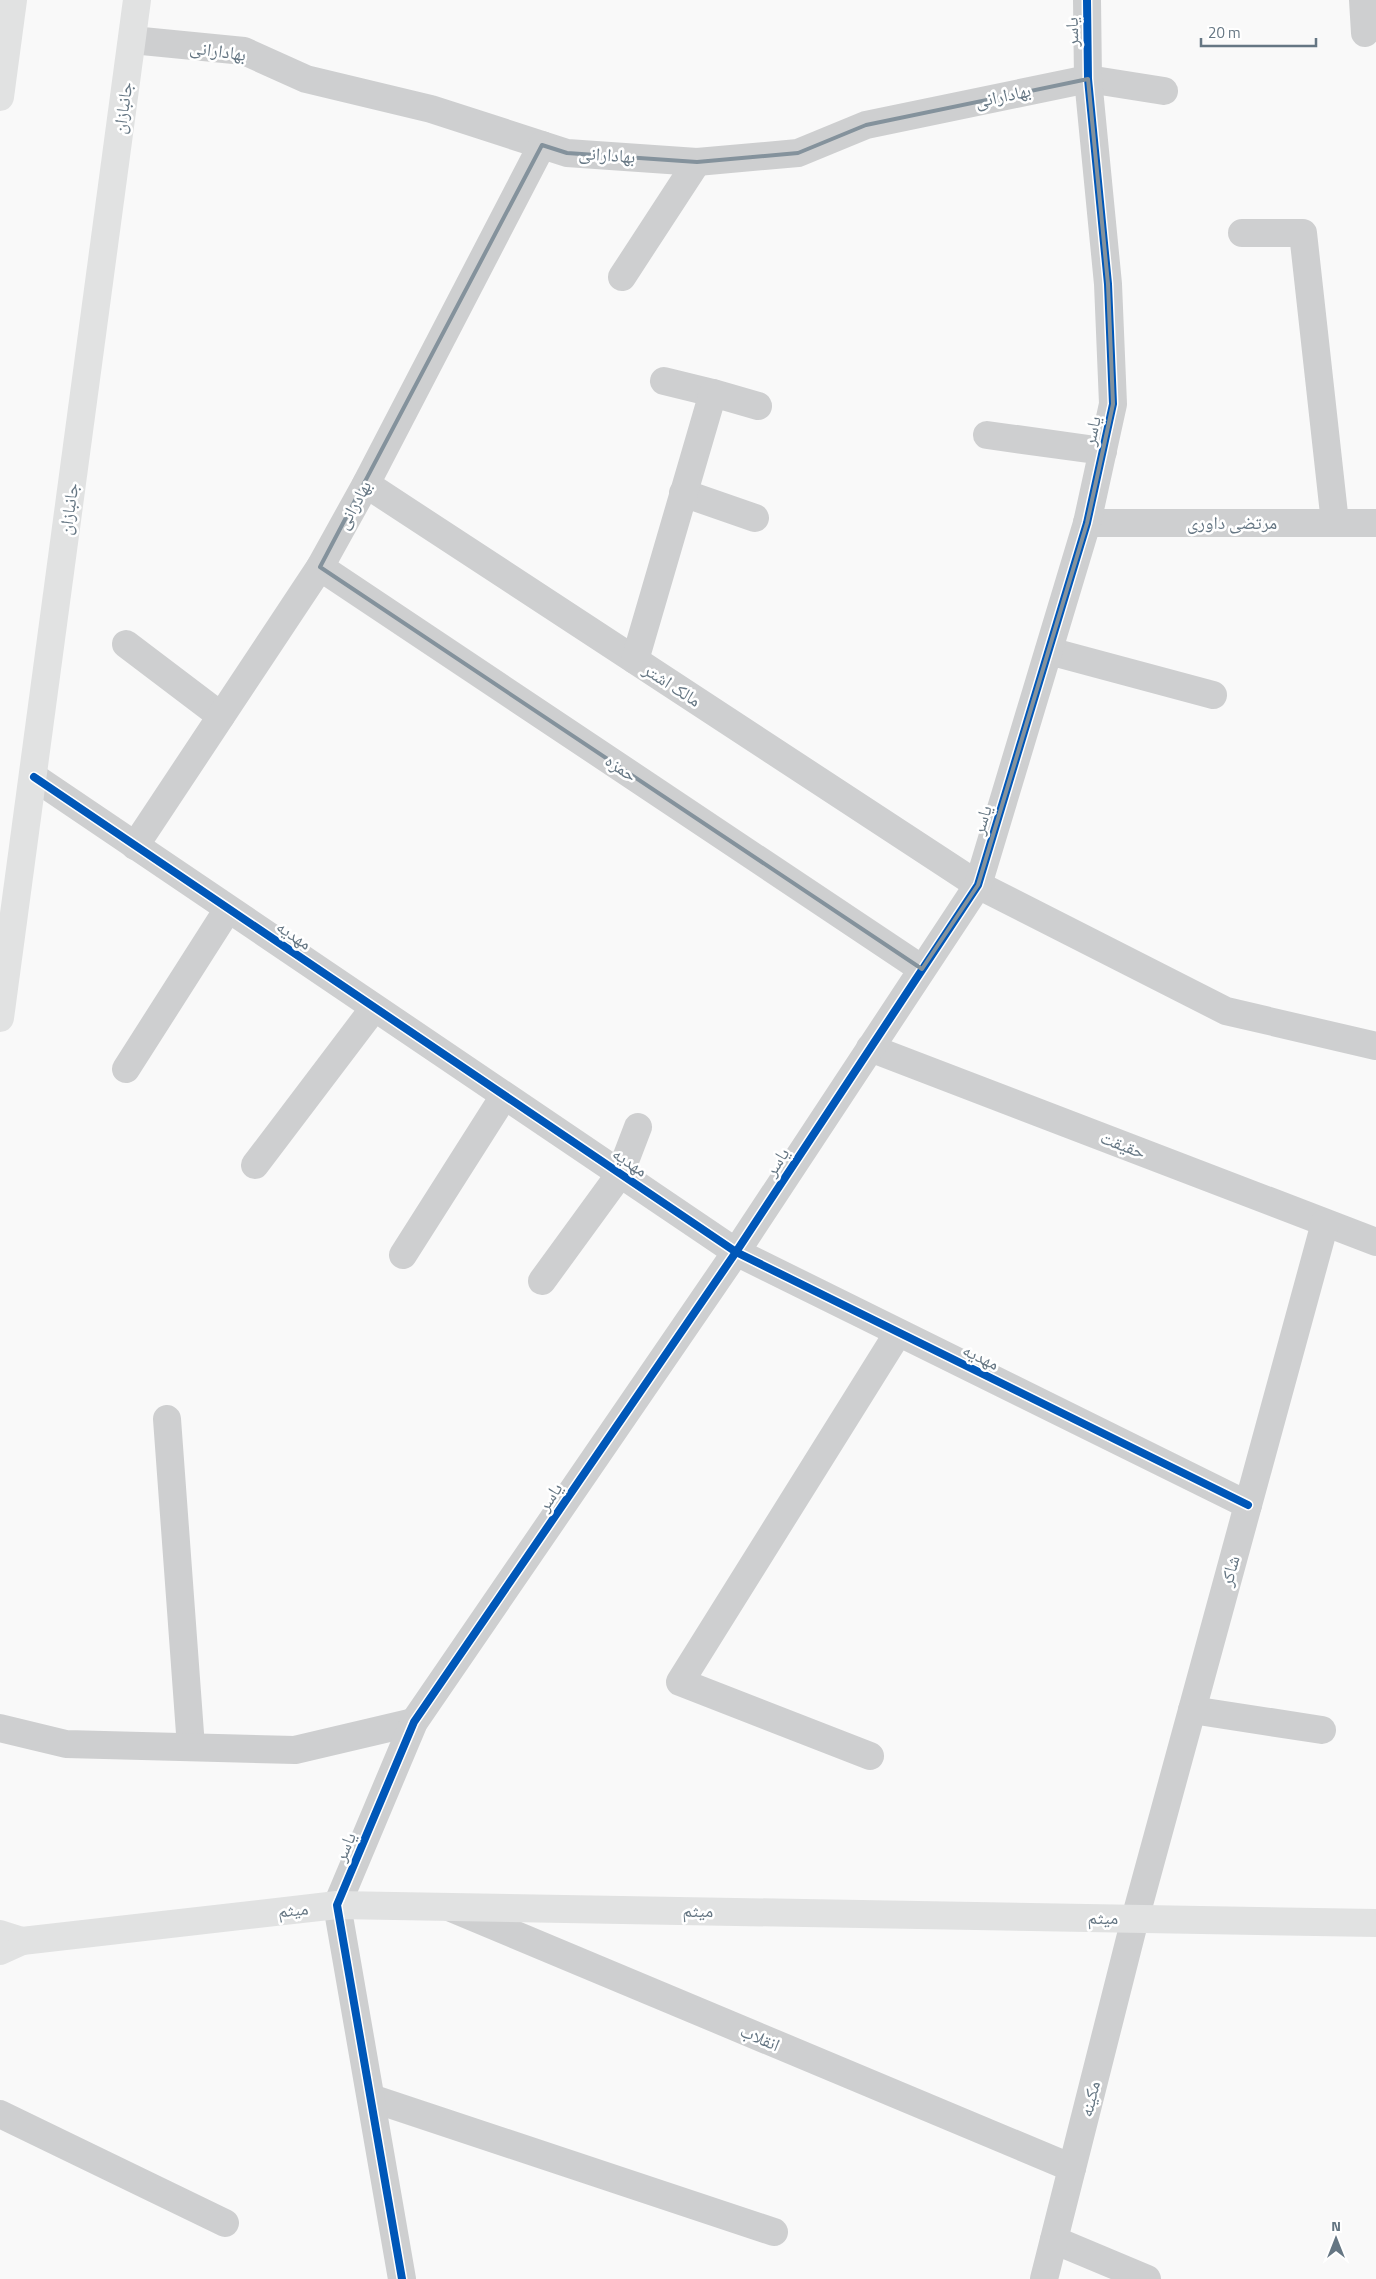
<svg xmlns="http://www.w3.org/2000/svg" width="1376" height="2279" viewBox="0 0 1376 2279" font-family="'Titillium Web','Noto Naskh Arabic',sans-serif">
	<rect width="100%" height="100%" fill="#f9f9f9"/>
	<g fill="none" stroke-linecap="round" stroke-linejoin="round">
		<g stroke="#cecfd0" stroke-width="28">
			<path d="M 1363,0 L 1365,33"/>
			<path d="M 132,40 L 244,51 L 306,79 L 431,109 L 567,153 L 697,162 L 798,153 L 866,125 L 1088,79 L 1164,91"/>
			<path d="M 1242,233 L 1303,233 L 1335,523"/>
			<path d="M 622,277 L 697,162"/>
			<path d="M 664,381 L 713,393"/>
			<path d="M 987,435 L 1103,451"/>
			<path d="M 366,484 L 978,885 L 1226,1011 L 1376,1046"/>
			<path d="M 683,493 L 755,518"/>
			<path d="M 1087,523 L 1376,523"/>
			<path d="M 320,567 L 922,969"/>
			<path d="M 126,644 L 221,716"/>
			<path d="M 1049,651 L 1213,695"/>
			<path d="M 635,660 L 713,393 L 758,406"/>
			<path d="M 34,777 L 736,1252 L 1248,1505"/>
			<path d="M 135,846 L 320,567 L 366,484 L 542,145"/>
			<path d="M 870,1048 L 1376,1242"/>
			<path d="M 126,1069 L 228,909"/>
			<path d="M 255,1165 L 374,1008"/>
			<path d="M 403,1255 L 504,1096"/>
			<path d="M 542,1281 L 620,1174 L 638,1127"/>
			<path d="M 167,1419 L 191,1747"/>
			<path d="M 1192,1710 L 1322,1730"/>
			<path d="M 0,1728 L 66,1744 L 295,1750 L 414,1722"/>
			<path d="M 870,1756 L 680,1682 L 898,1333"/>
			<path d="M 449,1907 L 1072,2168"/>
			<path d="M 371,2098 L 774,2232"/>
			<path d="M 0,2114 L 225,2223"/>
			<path d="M 1054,2240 L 1147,2279"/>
			<path d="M 402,2279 L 337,1905 L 414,1722 L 736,1252 L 978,885 L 1087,523 L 1113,404 L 1108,284 L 1088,79 L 1087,0"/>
			<path d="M 1044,2279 L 1135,1919 L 1325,1223"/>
		</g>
		<g stroke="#e1e2e2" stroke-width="28">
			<path d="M 0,97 L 13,0"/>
			<path d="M 0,1018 L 137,0"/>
			<path d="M 0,1934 L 22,1941 L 0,1951"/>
			<path d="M 22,1941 L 337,1905 L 1376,1923"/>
		</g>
		<defs>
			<g id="cycleway">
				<path d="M 34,777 L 736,1252 L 1248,1505"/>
				<path d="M 402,2279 L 337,1905 L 414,1722 L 736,1252 L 978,885 L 1087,523 L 1113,404 L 1108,284 L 1088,79 L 1087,0"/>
			</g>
		</defs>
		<use href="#cycleway" stroke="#fff" stroke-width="11"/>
		<use href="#cycleway" stroke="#0057b8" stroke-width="8"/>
	</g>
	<path fill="none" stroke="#84929c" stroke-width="4" stroke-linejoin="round" d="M 1088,79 L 1108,284 L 1113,404 L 1087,523 L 978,885 L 922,969 L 320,567 L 542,145 L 567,153 L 697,162 L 798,153 L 866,125 Z"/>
	<g text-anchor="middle" stroke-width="5" stroke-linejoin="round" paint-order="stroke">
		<g font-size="18" fill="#657683" stroke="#fff">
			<text transform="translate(1072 32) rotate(-91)" y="6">یاسر</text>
			<text transform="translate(218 51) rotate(8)" y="6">بهادارانی</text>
			<text transform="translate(1003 96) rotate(-12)" y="6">بهادارانی</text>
			<text transform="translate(123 108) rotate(-82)" y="6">جانبازان</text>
			<text transform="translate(607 155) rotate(4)" y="6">بهادارانی</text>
			<text transform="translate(1092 431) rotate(-78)" y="6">یاسر</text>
			<text transform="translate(354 505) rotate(-61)" y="6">بهادرانی</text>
			<text transform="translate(69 509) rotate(-82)" y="6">جانبازان</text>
			<text x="1232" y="529">مرتضی داوری</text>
			<text transform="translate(672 685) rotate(33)" y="6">مالک اشتر</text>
			<text transform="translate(621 768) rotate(34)" y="6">حمزه</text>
			<text transform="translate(982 820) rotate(-73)" y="6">یاسر</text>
			<text transform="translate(294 935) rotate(34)" y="6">مهدیه</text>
			<text transform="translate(1123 1145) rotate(21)" y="6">حقیقت</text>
			<text transform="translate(630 1162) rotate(34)" y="6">مهدیه</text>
			<text transform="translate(777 1162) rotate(-57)" y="6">یاسر</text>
			<text transform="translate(981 1357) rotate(26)" y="6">مهدیه</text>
			<text transform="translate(550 1497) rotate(-56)" y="6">یاسر</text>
			<text transform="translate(1230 1571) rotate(-75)" y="6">شاکر</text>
			<text transform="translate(345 1847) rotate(-67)" y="6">یاسر</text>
			<text transform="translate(293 1910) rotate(-6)" y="6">میثم</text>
			<text transform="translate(698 1911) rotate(1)" y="6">میثم</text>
			<text transform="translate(1103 1918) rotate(1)" y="6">میثم</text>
			<text transform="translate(760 2038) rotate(23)" y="6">انقلاب</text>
			<text transform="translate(1090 2099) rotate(-76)" y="6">مکینه</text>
		</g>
	</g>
	<g transform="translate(1336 2239)" stroke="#ffffff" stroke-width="4" paint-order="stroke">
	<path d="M0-4L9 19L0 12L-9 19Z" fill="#657683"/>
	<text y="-8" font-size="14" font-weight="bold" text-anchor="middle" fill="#657683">N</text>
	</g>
	<path d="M1201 38v8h115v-8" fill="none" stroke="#657683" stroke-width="2.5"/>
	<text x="1208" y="38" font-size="15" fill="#657683" stroke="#ffffff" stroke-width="4" paint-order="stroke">20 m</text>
</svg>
